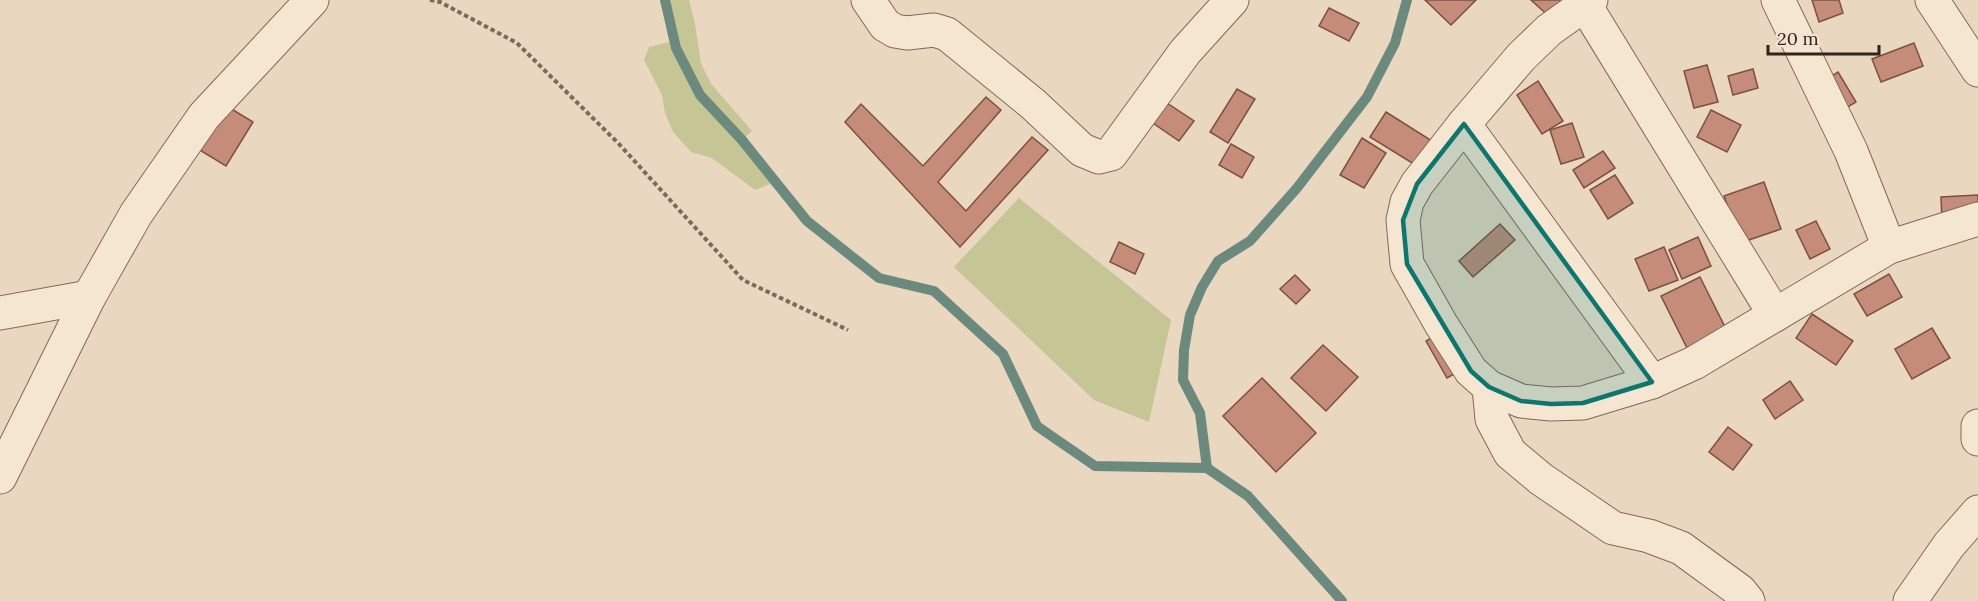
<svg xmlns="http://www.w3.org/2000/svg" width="1978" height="601" viewBox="0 0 1978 601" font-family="Lora,serif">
	<rect width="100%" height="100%" fill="#e9d7c0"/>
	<g fill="#c6c595">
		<path d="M 665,0 L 689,0 L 695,24 L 701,64 L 712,85 L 752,131 L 742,140 L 775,182 L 755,190 L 712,158 L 691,152 L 673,132 L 665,113 L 662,95 L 644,60 L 649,47 L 674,41 Z"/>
		<path d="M 1019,198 L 1171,320 L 1149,422 L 1094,400 L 954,267 Z"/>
	</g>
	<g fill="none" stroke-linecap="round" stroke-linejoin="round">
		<g stroke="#6b897d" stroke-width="10">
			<path d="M 665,0 L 676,48 L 700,95 L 742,140 L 807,221 L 879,278 L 934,291 L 1003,354 L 1037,426 L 1095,466 L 1207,468 L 1248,496 L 1342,601"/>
			<path d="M 1207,468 L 1200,413 L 1183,380 L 1184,350 L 1190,315 L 1202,287 L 1218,261 L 1250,241 L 1297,188 L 1367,97 L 1395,43 L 1407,0"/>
		</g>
	</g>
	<g fill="#c58d79" stroke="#7e5041" stroke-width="1.5">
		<path d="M 1425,0 L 1476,0 L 1451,25 Z"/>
		<path d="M 1531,0 L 1570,0 L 1553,20 Z"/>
		<path d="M 1812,0 L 1839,0 L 1843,13 L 1819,22 Z"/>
		<path d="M 1329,8 L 1359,23 L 1349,41 L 1319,26 Z"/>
		<path d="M 1914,43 L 1923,66 L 1881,82 L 1872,59 Z"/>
		<path d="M 1707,65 L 1718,102 L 1694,108 L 1684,71 Z"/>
		<path d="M 1753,69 L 1758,88 L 1733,95 L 1728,76 Z"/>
		<path d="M 1838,72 L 1856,102 L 1829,118 L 1811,89 Z"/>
		<path d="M 1538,81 L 1563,121 L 1542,134 L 1517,95 Z"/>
		<path d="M 1237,89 L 1255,99 L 1228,143 L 1210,132 Z"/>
		<path d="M 986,97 L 1001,110 L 938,182 L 966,211 L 1032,137 L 1048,150 L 960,247 L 845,122 L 861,104 L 923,166 Z"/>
		<path d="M 1164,101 L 1194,121 L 1179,141 L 1150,121 Z"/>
		<path d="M 225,105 L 253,122 L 226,166 L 198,149 Z"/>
		<path d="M 1711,110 L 1741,125 L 1727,152 L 1697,137 Z"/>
		<path d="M 1386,112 L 1432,141 L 1417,166 L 1370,137 Z"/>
		<path d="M 1572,123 L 1584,157 L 1561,164 L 1550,130 Z"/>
		<path d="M 1362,138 L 1386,153 L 1364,188 L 1340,175 Z"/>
		<path d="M 1231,144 L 1254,157 L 1242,178 L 1219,165 Z"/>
		<path d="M 1603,151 L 1615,168 L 1584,188 L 1573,170 Z"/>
		<path d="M 1615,175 L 1633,203 L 1608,219 L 1590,190 Z"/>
		<path d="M 1764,182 L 1781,229 L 1740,243 L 1724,196 Z"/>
		<path d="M 1978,195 L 1978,221 L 1942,222 L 1941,197 Z"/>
		<path d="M 1816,221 L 1830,249 L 1810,259 L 1796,230 Z"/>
		<path d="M 1500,224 L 1515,240 L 1473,277 L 1459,261 Z"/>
		<path d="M 1698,237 L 1711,266 L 1682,279 L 1669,250 Z"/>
		<path d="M 1119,242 L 1144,254 L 1135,274 L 1110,262 Z"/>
		<path d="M 1664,247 L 1678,280 L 1649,291 L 1635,259 Z"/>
		<path d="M 1889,274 L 1902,297 L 1867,316 L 1854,294 Z"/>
		<path d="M 1295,275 L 1310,290 L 1296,304 L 1280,289 Z"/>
		<path d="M 1700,277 L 1730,337 L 1691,356 L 1661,296 Z"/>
		<path d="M 1812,314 L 1853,341 L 1836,365 L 1796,338 Z"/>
		<path d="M 1932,328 L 1950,358 L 1912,379 L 1895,349 Z"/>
		<path d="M 1447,329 L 1469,366 L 1447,378 L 1426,341 Z"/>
		<path d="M 1323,345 L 1358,377 L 1326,411 L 1291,378 Z"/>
		<path d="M 1262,378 L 1316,433 L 1276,472 L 1223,416 Z"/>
		<path d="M 1790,381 L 1803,400 L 1775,419 L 1763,400 Z"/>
		<path d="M 1728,427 L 1752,445 L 1733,470 L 1709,452 Z"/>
	</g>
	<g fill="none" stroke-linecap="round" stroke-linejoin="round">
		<defs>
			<g id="minor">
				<path d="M 868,0 L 885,25 L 895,31 L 907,33 L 934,30 L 947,34 L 1033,104 L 1082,150 L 1099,157 L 1111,154 L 1185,52 L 1232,0"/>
				<path d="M 1591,0 L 1549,30 L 1521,57 L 1464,124 L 1417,184 L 1407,202 L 1403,220 L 1407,264 L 1441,324 L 1471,371 L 1489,387 L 1521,401 L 1551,404 L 1583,403 L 1652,382 L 1694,363 L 1889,247 L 1978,219"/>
				<path d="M 1778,0 L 1851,151 L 1889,247"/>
				<path d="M 1932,0 L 1978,70"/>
				<path d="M 1585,5 L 1775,315"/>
				<path d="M 1464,124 L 1652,382"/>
				<path d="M 0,313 L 89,297 L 136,214 L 204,116 L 312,0"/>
				<path d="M 1489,387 L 1492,419 L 1510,453 L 1541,479 L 1613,528 L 1649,536 L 1681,548 L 1740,591 L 1748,601"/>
				<path d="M 1978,426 L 1978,439"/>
				<path d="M 0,477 L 89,297"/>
				<path d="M 1910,601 L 1949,545 L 1978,512"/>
			</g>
		</defs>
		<use href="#minor" stroke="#81695a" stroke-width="35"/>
		<path stroke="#81695a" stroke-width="4" stroke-dasharray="4.5 3" stroke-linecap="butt" d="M 430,0 L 440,2 L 517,43 L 619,144 L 743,280 L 848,330"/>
		<use href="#minor" stroke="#f5e6d2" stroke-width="33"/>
	</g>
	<path fill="#0f766e" fill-opacity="0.2" stroke="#0f766e" stroke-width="4.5" stroke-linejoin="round" d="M 1464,124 L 1652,382 L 1583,403 L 1551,404 L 1521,401 L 1489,387 L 1471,371 L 1407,264 L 1403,220 L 1417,184 Z"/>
	<path d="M1768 45v9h111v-9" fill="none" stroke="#32241d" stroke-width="3"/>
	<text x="1777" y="45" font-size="18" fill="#32241d" stroke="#f2e2cf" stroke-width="4.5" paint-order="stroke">20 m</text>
</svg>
